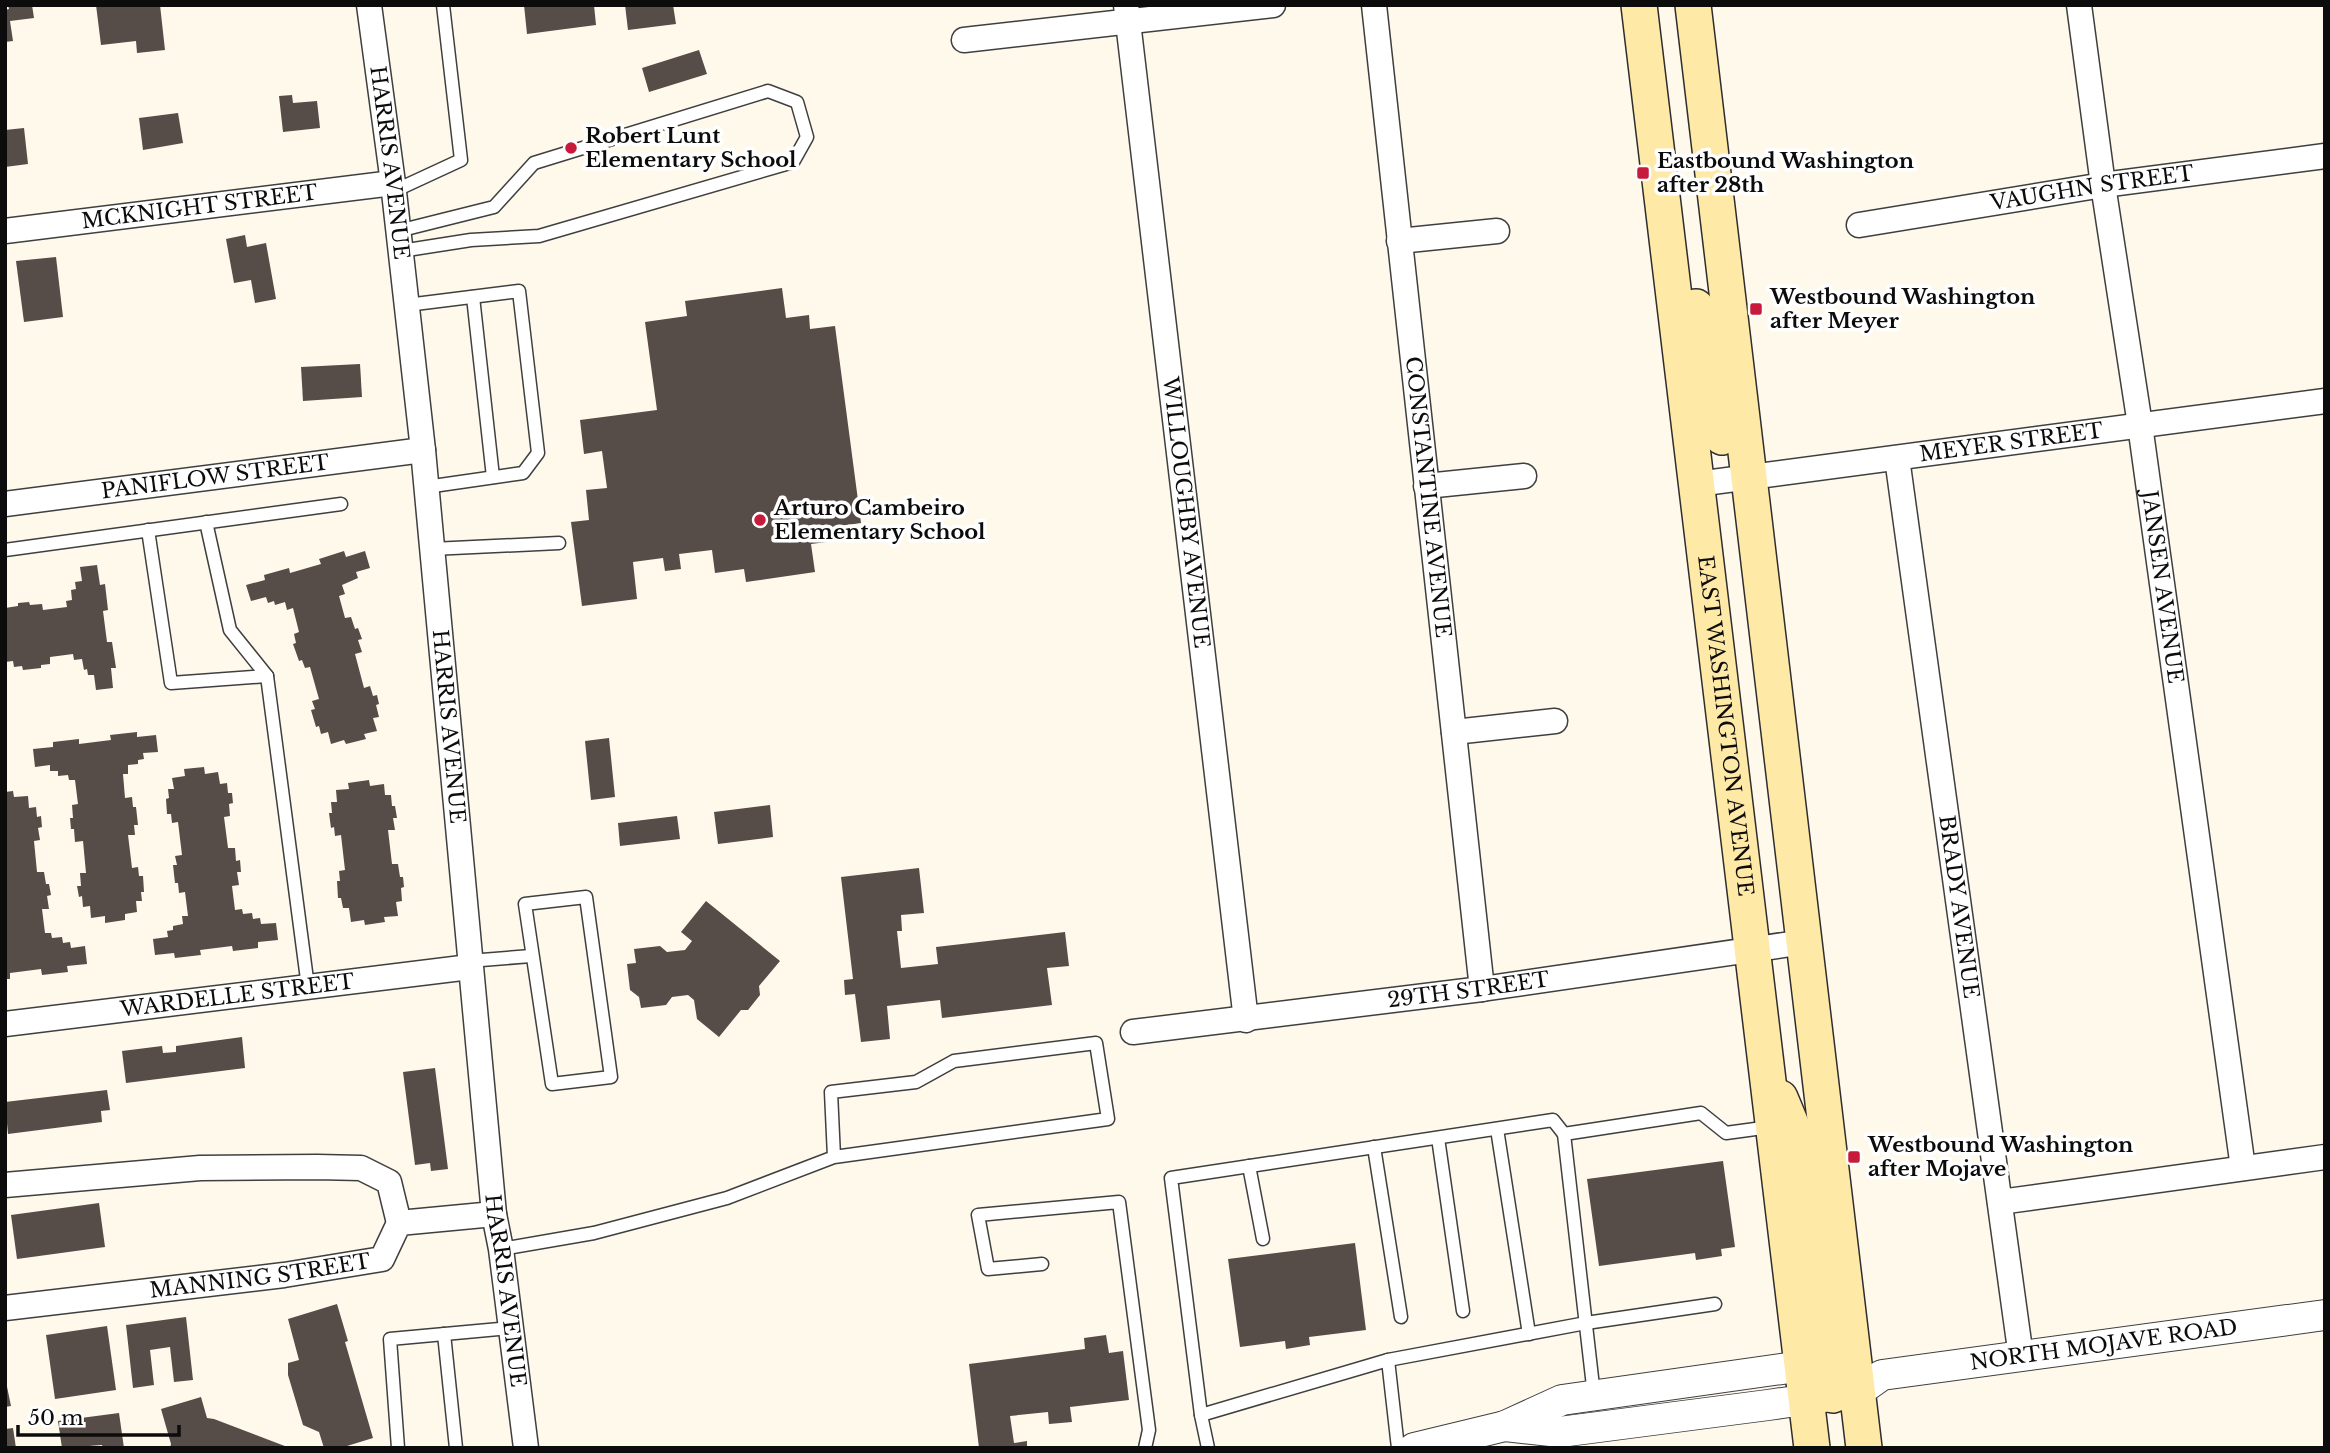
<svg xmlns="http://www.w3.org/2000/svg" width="2330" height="1453" viewBox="0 0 2330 1453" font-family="'Libre Baskerville',serif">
	<rect width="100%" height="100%" fill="#fff9ec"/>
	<g fill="#564c48">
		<path d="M 8,5 L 32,5 L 34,18 L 10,21 L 13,41 L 5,42 L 5,10 L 9,9 Z"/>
		<path d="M 96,5 L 160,5 L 165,50 L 137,53 L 136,41 L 101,45 Z"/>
		<path d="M 524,5 L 594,5 L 596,25 L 527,34 Z"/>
		<path d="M 625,5 L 673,5 L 676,24 L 628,30 Z"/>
		<path d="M 699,50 L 707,74 L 649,92 L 642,68 Z"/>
		<path d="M 292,95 L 293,103 L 317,101 L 320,128 L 283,132 L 279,96 Z"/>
		<path d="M 178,113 L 183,143 L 143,150 L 139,118 Z"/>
		<path d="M 24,128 L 28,164 L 5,167 L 5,130 Z"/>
		<path d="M 245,235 L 247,247 L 266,243 L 276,299 L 255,303 L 251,280 L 234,283 L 226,239 Z"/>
		<path d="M 56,257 L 63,317 L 24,322 L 16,261 Z"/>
		<path d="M 782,288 L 786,318 L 809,315 L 810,329 L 835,326 L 861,523 L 833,527 L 835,541 L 811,544 L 815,572 L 746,582 L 744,569 L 715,573 L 712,550 L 679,554 L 681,569 L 665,571 L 663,558 L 633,562 L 637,599 L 582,606 L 571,522 L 589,520 L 586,490 L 607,488 L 602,451 L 584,454 L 580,420 L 657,410 L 645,322 L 687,316 L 685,301 Z"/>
		<path d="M 360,364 L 362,397 L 303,401 L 301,367 Z"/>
		<path d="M 344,551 L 346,557 L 365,551 L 370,568 L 356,572 L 358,578 L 342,585 L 345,594 L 339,596 L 345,618 L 351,617 L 355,629 L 358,628 L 362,639 L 358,640 L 362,652 L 355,654 L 364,688 L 370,686 L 373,696 L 377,695 L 379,704 L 376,705 L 379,717 L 373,718 L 377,731 L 364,734 L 366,739 L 346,744 L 344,740 L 331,744 L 328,732 L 321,734 L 319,726 L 316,727 L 311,710 L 315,709 L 312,701 L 319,699 L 310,667 L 305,668 L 302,660 L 299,661 L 293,644 L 296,643 L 294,634 L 299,632 L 293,608 L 287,610 L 285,602 L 275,605 L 274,601 L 268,603 L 266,597 L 251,601 L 246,585 L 265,580 L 264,575 L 289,568 L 290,573 L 321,564 L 319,559 Z"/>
		<path d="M 97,565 L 100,585 L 105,584 L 108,610 L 103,611 L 107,642 L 112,642 L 116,668 L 111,668 L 113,688 L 96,690 L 94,675 L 88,675 L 87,669 L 84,670 L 82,659 L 74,660 L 73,654 L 50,657 L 50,664 L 41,665 L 41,668 L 23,670 L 22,666 L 14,667 L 13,661 L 5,662 L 5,608 L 18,606 L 18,603 L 29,602 L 30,605 L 42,604 L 43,610 L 67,607 L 66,601 L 72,600 L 71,590 L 76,589 L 75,582 L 82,581 L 80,567 Z"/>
		<path d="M 137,732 L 137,737 L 156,735 L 158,752 L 143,753 L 144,759 L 138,760 L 138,764 L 128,765 L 128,774 L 123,774 L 125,798 L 132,797 L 133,807 L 136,807 L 138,825 L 134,825 L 135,835 L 128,835 L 132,868 L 138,867 L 139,876 L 143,876 L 144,892 L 141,892 L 142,901 L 136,901 L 137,912 L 125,914 L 125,920 L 105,923 L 105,916 L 91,918 L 90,906 L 83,907 L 82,896 L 79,897 L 77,886 L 81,886 L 80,873 L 86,873 L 83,841 L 75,842 L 74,829 L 71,829 L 70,818 L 73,818 L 72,805 L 78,804 L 75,780 L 69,780 L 68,775 L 58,776 L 58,771 L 50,771 L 50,765 L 35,767 L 33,749 L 53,747 L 53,742 L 79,739 L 79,744 L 111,740 L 110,735 Z"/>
		<path d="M 609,738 L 615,797 L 591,800 L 585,741 Z"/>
		<path d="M 204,767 L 205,774 L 218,772 L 220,784 L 227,783 L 228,793 L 232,793 L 233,803 L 229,804 L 230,816 L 224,817 L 228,848 L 235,848 L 236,861 L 240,860 L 241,872 L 237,872 L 239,885 L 232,886 L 235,910 L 242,909 L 243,914 L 252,913 L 253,919 L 260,918 L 261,924 L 276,923 L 278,940 L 258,942 L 258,948 L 233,951 L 232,946 L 200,950 L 201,955 L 175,958 L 174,953 L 155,955 L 153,939 L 168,937 L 167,931 L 173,930 L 173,926 L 183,924 L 182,916 L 188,916 L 185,892 L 179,893 L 178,883 L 175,883 L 173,865 L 177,865 L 175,856 L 182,855 L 178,822 L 172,823 L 171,814 L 167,814 L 166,799 L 169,798 L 168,789 L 174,789 L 172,778 L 185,776 L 184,769 Z"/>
		<path d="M 369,780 L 370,786 L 384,784 L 385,795 L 391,795 L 392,806 L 395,806 L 397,818 L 393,818 L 395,830 L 388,830 L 392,864 L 398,864 L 400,877 L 403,877 L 404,887 L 401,888 L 402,901 L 396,902 L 398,916 L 384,917 L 385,922 L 365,925 L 364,920 L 351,922 L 349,908 L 343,908 L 341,898 L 338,898 L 337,881 L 340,881 L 339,871 L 345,870 L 341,835 L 335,836 L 334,827 L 331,828 L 329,813 L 332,813 L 331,802 L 337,802 L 336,790 L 349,789 L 348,783 Z"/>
		<path d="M 13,791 L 14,797 L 28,796 L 29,808 L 36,807 L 37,817 L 41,816 L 42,827 L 38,828 L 40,840 L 34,841 L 37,872 L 44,872 L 46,884 L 49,884 L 51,895 L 47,896 L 49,909 L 42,909 L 45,933 L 51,933 L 52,938 L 62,937 L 63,943 L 70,942 L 71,948 L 85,946 L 87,964 L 67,966 L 68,972 L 42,975 L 41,969 L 10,973 L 10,979 L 5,979 L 5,792 Z"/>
		<path d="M 770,805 L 773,837 L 718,844 L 714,812 Z"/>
		<path d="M 677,816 L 680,839 L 620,846 L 618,823 Z"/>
		<path d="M 919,868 L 924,913 L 901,915 L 902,931 L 897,931 L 901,968 L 938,964 L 936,947 L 1065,932 L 1069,966 L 1047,968 L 1052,1005 L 942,1018 L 940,1000 L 887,1006 L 890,1039 L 861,1042 L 855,994 L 845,995 L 844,980 L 853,979 L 841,877 Z"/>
		<path d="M 706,901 L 780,961 L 759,986 L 760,995 L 748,1010 L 741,1010 L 719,1037 L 697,1019 L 694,1000 L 688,995 L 672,997 L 666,1005 L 641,1008 L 639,997 L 630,990 L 627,964 L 636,963 L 634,949 L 660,946 L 667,952 L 685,950 L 692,941 L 681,932 Z"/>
		<path d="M 242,1037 L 245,1068 L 126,1083 L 122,1051 L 162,1046 L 163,1053 L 176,1052 L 176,1046 Z"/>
		<path d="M 435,1068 L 448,1169 L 431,1171 L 430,1163 L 415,1165 L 403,1072 Z"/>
		<path d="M 107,1090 L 110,1110 L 101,1111 L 102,1122 L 8,1134 L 5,1102 Z"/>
		<path d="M 1723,1161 L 1735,1247 L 1721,1249 L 1722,1256 L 1696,1260 L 1695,1253 L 1599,1266 L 1587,1179 Z"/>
		<path d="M 99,1203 L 105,1247 L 17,1259 L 11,1215 Z"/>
		<path d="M 1355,1243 L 1366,1330 L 1309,1337 L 1310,1345 L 1286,1349 L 1285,1341 L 1240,1347 L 1228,1259 Z"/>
		<path d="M 337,1304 L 348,1341 L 345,1342 L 373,1438 L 347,1446 L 348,1448 L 324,1448 L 319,1432 L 303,1425 L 288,1375 L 288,1363 L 299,1360 L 288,1319 Z"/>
		<path d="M 186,1317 L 193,1380 L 174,1382 L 170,1347 L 150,1350 L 154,1385 L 133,1388 L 126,1325 Z"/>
		<path d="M 107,1326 L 116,1390 L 55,1399 L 46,1335 Z"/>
		<path d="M 1106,1335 L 1109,1353 L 1123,1351 L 1129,1400 L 1070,1407 L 1072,1422 L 1049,1424 L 1048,1412 L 1010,1416 L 1014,1443 L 1027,1441 L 1027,1448 L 979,1448 L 969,1364 L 1085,1349 L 1084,1338 Z"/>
		<path d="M 5,1377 L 11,1406 L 5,1407 Z"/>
		<path d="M 201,1397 L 207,1418 L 214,1419 L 290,1448 L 170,1448 L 171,1444 L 161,1409 Z"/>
		<path d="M 119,1413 L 124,1448 L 103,1448 L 102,1445 L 62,1448 L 58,1421 Z"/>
		<path d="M 13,1428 L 16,1448 L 5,1448 L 5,1429 Z"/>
	</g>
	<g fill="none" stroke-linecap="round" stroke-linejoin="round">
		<defs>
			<g id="service">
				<path d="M 394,191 L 461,160 L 443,5"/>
				<path d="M 398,231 L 494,207 L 534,163 L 768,91 L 797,102 L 807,137 L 793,162 L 539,236 L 471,240 L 401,251"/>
				<path d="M 473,297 L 493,477"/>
				<path d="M 407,305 L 519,291 L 538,453 L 523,473 L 426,487"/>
				<path d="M 206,522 L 230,630 L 267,676 L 308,987"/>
				<path d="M 148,530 L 171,683 L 267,676"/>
				<path d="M 432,549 L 559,543"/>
				<path d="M 5,550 L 341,504"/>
				<path d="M 586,897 L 611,1077 L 552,1084 L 525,904 Z"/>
				<path d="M 469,961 L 531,956"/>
				<path d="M 1497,1129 L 1529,1334"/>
				<path d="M 1438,1138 L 1463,1311"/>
				<path d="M 1374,1147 L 1401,1317"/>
				<path d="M 1249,1166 L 1263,1239"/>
				<path d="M 501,1249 L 594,1233 L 727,1198 L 834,1157 L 1108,1119 L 1096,1043 L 954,1061 L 916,1082 L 831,1092 L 834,1157"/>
				<path d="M 1042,1264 L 988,1269 L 978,1215 L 1119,1202 L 1149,1430 L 1145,1448"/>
				<path d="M 444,1334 L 456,1448"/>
				<path d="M 1594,1395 L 1564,1134 L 1701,1113 L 1726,1133 L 1770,1127"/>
				<path d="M 1201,1415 L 1171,1178 L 1553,1120 L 1564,1134"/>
				<path d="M 398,1448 L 390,1339 L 511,1328"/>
				<path d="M 1208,1448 L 1201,1415 L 1388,1360"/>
				<path d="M 1398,1448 L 1388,1360 L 1586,1323 L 1715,1304"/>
			</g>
			<g id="minor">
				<path id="s1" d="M 369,5 L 393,183 L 423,450 L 494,1214 L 501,1249 L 526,1448"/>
				<path id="s2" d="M 1126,5 L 1246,1020"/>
				<path id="s3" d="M 1374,5 L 1482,989"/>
				<path id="s4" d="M 2079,5 L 2103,185 L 2140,425 L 2243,1168"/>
				<path d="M 964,40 L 1273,5"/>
				<path id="s5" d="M 1859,225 L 2103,185 L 2325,156"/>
				<path id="s6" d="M 5,231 L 393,183"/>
				<path d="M 1399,241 L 1497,231"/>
				<path id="s7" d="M 1897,458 L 2021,1357"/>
				<path id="s8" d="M 1697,484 L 2325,401"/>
				<path d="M 1426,486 L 1524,476"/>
				<path id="s9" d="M 5,504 L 423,450"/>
				<path d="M 1454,732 L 1555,721"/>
				<path id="s10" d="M 5,1024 L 470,967"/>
				<path id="s11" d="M 1133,1032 L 1482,989 L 1804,942"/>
				<path d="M 5,1185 L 200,1168 L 317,1167 L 361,1168 L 389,1182 L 399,1223"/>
				<path d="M 2000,1202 L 2325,1157"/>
				<path id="s12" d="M 5,1308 L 284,1275 L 382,1259 L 399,1223 L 494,1214"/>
			</g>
			<g id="tertiary">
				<path id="s13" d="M 1505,1426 L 1560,1432 L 1768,1405 L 1858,1392 L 1882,1375 L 2325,1315"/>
				<path d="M 1414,1448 L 1505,1426 L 1562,1400 L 1824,1363"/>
			</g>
			<g id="secondary">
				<path id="s14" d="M 1639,5 L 1812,1448"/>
				<path d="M 1693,5 L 1864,1448"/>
				<path d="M 1696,307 L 1722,437"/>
				<path d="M 1780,1098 L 1806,1160 L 1833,1395"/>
			</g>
		</defs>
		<use href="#service" stroke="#3f3f3f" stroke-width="15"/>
		<use href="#minor" stroke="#3f3f3f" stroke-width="27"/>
		<use href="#tertiary" stroke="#3f3f3f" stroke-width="32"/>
		<use href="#secondary" stroke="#2e2e2e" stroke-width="38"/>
		<use href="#service" stroke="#fff" stroke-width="12"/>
		<use href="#minor" stroke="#fff" stroke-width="24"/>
		<use href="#tertiary" stroke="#fff" stroke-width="30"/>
		<use href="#secondary" stroke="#ffe9a7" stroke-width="35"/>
	</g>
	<g fill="#c61b3b" stroke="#fff" stroke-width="2.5">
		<circle cx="571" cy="148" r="7"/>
		<rect x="1636" y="166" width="14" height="14" rx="3.5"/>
		<rect x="1749" y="302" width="14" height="14" rx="3.5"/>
		<circle cx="760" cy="520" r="7"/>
		<rect x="1847" y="1150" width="14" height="14" rx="3.5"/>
	</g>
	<g text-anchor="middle" stroke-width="7" stroke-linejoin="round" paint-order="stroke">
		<g font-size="21" font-weight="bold" fill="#0c0c0c" stroke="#fff" text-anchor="start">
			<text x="585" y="143">Robert Lunt<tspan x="585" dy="24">Elementary School</tspan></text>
			<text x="1657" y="168">Eastbound Washington<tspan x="1657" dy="24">after 28th</tspan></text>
			<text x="1770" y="304">Westbound Washington<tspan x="1770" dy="24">after Meyer</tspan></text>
			<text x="774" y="515">Arturo Cambeiro<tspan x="774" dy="24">Elementary School</tspan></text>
			<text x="1868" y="1152">Westbound Washington<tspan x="1868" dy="24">after Mojave</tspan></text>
		</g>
		<g font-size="21" fill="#0c0c0c" stroke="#fff">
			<text dy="7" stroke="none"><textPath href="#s1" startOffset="159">HARRIS AVENUE</textPath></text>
			<text dy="7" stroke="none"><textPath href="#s5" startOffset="236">VAUGHN STREET</textPath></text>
			<text dy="7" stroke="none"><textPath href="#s6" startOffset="196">MCKNIGHT STREET</textPath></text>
			<text dy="7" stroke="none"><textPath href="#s8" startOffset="317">MEYER STREET</textPath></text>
			<text dy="7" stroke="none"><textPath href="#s9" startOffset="212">PANIFLOW STREET</textPath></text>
			<text dy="7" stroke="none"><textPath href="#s3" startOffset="495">CONSTANTINE AVENUE</textPath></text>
			<text dy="7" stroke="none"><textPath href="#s2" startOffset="511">WILLOUGHBY AVENUE</textPath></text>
			<text dy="7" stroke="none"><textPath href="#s4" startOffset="588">JANSEN AVENUE</textPath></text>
			<text dy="7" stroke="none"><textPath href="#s1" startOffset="726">HARRIS AVENUE</textPath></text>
			<text dy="7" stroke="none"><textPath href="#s14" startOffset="726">EAST WASHINGTON AVENUE</textPath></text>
			<text dy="7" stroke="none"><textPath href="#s7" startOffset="453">BRADY AVENUE</textPath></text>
			<text dy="7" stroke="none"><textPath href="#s11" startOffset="338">29TH STREET</textPath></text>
			<text dy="7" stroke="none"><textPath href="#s10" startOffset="234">WARDELLE STREET</textPath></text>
			<text dy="7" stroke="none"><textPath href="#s12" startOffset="257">MANNING STREET</textPath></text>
			<text dy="7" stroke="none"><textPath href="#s1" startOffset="1293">HARRIS AVENUE</textPath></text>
			<text dy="7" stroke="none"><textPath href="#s13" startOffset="609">NORTH MOJAVE ROAD</textPath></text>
		</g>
	</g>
	<rect width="2330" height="1453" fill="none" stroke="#0c0c0c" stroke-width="14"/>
	<path d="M18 1425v10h161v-10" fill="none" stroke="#0c0c0c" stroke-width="3.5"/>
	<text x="28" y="1425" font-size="21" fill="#0c0c0c" stroke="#ffffff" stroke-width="5" paint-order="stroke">50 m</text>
</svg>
